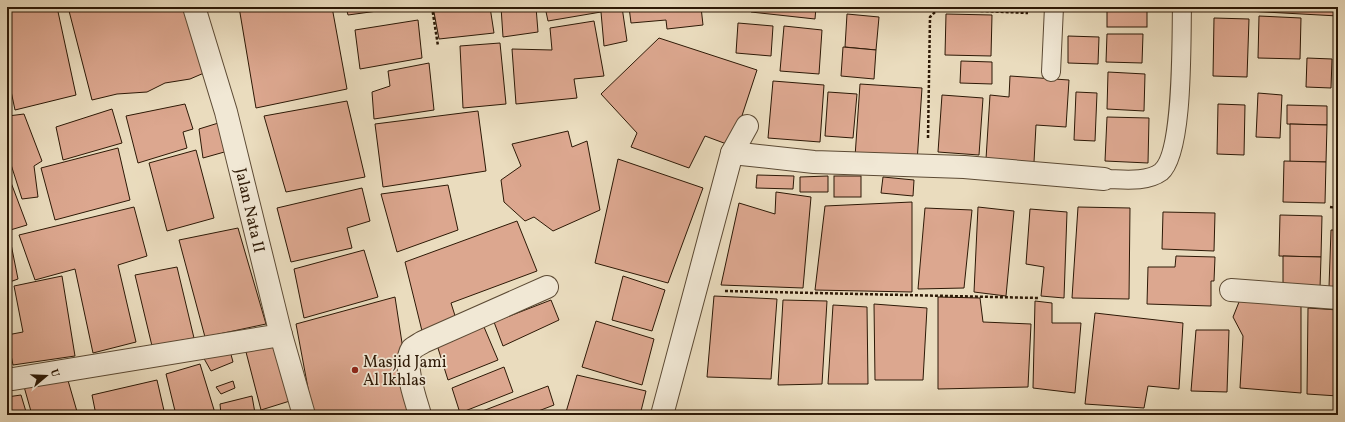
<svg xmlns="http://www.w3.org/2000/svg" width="1345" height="422" viewBox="0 0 1345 422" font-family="Vollkorn,serif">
	<rect width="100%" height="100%" fill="#eadcbe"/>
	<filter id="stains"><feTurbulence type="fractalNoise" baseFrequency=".005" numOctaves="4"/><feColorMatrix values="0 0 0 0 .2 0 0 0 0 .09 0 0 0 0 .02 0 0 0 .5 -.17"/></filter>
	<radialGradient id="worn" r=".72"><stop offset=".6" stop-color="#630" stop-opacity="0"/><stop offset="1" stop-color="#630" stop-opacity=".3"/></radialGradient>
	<g fill="#dca78f" stroke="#2d1906">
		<path d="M 7,7 L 57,7 L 76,95 L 15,110 L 11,91 L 7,92 Z"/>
		<path d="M 68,7 L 188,7 L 204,73 L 190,79 L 165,83 L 147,92 L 117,94 L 92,100 Z"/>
		<path d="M 239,7 L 332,7 L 347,89 L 256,108 Z"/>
		<path d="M 346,7 L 407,7 L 348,15 Z"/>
		<path d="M 433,7 L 490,7 L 494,33 L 439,39 Z"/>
		<path d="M 501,7 L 536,7 L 538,32 L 503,37 Z"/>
		<path d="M 545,7 L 622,7 L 627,41 L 604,46 L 601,12 L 548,21 Z"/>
		<path d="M 629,7 L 701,7 L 703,25 L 667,29 L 666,20 L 631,23 Z"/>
		<path d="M 752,7 L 816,7 L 815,19 L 751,12 Z"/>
		<path d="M 990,7 L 1045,7 L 1045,8 Z"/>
		<rect x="1107" y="7" width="40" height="20"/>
		<path d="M 1247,7 L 1338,7 L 1338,16 L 1247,11 Z"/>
		<path d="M 847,14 L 879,17 L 876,50 L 845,47 Z"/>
		<path d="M 946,14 L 992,15 L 991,56 L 945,55 Z"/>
		<path d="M 1259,16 L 1301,18 L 1300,59 L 1258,58 Z"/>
		<path d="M 1214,18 L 1249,19 L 1247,77 L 1213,76 Z"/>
		<path d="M 418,20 L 422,58 L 360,69 L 355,30 Z"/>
		<path d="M 594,21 L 604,76 L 574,79 L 577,98 L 516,104 L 512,49 L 552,50 L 550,28 Z"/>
		<path d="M 738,23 L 773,26 L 771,56 L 736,53 Z"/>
		<path d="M 784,26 L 822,30 L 819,74 L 780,71 Z"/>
		<path d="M 1107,34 L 1143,34 L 1142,63 L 1106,62 Z"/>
		<path d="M 1068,36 L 1099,37 L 1098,64 L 1068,63 Z"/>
		<path d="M 659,38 L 757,70 L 732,146 L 705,136 L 689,168 L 631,147 L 637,133 L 601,94 Z"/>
		<path d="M 500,43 L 506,104 L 463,108 L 460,46 Z"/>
		<path d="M 843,47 L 876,50 L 874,79 L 841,76 Z"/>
		<path d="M 1307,58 L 1332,59 L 1331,88 L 1306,87 Z"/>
		<path d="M 961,61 L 992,62 L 992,84 L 960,83 Z"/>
		<path d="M 429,63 L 434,110 L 374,119 L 372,92 L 390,86 L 388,71 Z"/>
		<path d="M 1108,72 L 1145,74 L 1144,111 L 1107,109 Z"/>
		<path d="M 1010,76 L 1069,80 L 1066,127 L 1036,125 L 1034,162 L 986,159 L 990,95 L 1009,97 Z"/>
		<path d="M 773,81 L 824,85 L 820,142 L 768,138 Z"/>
		<path d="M 860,84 L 922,88 L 917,162 L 855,157 Z"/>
		<path d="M 828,92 L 857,94 L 853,138 L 825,136 Z"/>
		<path d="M 1076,92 L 1097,93 L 1095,141 L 1074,140 Z"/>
		<path d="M 1258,93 L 1282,95 L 1280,138 L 1256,137 Z"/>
		<path d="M 942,95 L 983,98 L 979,155 L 938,152 Z"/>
		<path d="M 347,101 L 365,177 L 286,192 L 264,116 Z"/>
		<path d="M 185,104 L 193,129 L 183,132 L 187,148 L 138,163 L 126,116 Z"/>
		<path d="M 1218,104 L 1245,105 L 1244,155 L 1217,154 Z"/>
		<path d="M 1287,105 L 1327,106 L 1327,125 L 1287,124 Z"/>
		<path d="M 112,109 L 122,143 L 63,160 L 56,127 Z"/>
		<path d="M 478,111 L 486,171 L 383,187 L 375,124 Z"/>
		<path d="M 7,113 L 8,116 L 24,114 L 42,161 L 34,166 L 38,197 L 22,199 L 7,152 Z"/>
		<path d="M 1107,117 L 1149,118 L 1148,163 L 1105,161 Z"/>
		<path d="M 228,120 L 235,149 L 203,158 L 199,129 Z"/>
		<path d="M 1290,124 L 1327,125 L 1326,162 L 1290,162 Z"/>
		<path d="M 568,131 L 572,147 L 587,141 L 600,210 L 553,231 L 534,217 L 525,221 L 504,202 L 501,180 L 521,166 L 512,144 Z"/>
		<path d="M 118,148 L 130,200 L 55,220 L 41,168 Z"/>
		<path d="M 196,150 L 214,218 L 167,231 L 149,163 Z"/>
		<path d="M 1336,151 L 1338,151 L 1338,187 L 1335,187 Z"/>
		<path d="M 618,159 L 703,188 L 668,283 L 595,263 Z"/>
		<path d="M 1284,161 L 1326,162 L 1325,203 L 1283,202 Z"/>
		<path d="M 7,172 L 27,225 L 7,231 Z"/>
		<path d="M 757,175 L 794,176 L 793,189 L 756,188 Z"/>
		<path d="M 828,176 L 828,192 L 800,192 L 800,177 Z"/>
		<rect x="834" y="176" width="27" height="21"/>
		<path d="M 883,177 L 914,180 L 913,196 L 881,193 Z"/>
		<path d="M 448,185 L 458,230 L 397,252 L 381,194 Z"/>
		<path d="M 362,188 L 370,221 L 347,228 L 352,248 L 291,262 L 277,208 Z"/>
		<path d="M 776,192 L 811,197 L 803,288 L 721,285 L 739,203 L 775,214 Z"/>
		<path d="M 912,202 L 912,292 L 815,290 L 825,206 Z"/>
		<path d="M 134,207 L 147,256 L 118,265 L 136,342 L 93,353 L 75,269 L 35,280 L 19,235 Z"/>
		<path d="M 978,207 L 1014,211 L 1006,296 L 974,292 Z"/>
		<path d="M 1078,207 L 1130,208 L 1129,299 L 1072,298 Z"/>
		<path d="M 925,208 L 972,210 L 964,288 L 918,289 Z"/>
		<path d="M 1030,209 L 1067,212 L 1064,298 L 1041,296 L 1044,267 L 1026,264 Z"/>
		<path d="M 1163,212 L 1215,213 L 1214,251 L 1162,249 Z"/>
		<path d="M 1280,215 L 1322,216 L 1321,257 L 1279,256 Z"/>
		<path d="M 517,221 L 537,271 L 451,303 L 457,322 L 423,335 L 405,262 Z"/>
		<path d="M 238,228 L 266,324 L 205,337 L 179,240 Z"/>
		<path d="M 1331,230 L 1338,230 L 1338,288 L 1329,287 Z"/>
		<path d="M 10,239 L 18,279 L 7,283 L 7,240 Z"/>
		<path d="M 364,250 L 378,297 L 304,318 L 294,269 Z"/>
		<path d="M 1176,256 L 1215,257 L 1214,281 L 1211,281 L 1211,306 L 1147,304 L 1148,267 L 1175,267 Z"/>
		<path d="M 1283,256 L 1321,257 L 1320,288 L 1283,287 Z"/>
		<path d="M 177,267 L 194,338 L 152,346 L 135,275 Z"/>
		<path d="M 62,276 L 75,356 L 13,365 L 7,335 L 23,332 L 14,286 Z"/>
		<path d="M 623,276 L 665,290 L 652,331 L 612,320 Z"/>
		<path d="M 7,289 L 11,297 L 7,317 Z"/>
		<path d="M 714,296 L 777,299 L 771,379 L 707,377 Z"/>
		<path d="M 395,297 L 413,415 L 313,415 L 296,324 Z"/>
		<path d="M 938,297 L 980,298 L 983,322 L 1031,324 L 1028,387 L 938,389 Z"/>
		<path d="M 1241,297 L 1301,298 L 1301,393 L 1240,388 L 1243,336 L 1233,317 Z"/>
		<path d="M 551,300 L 559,320 L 503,346 L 494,322 Z"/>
		<path d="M 783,300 L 827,301 L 822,384 L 778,385 Z"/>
		<path d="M 1035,301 L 1052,303 L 1052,323 L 1081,323 L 1075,393 L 1033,388 Z"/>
		<path d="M 874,304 L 927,308 L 923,380 L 875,380 Z"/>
		<path d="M 833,305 L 867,307 L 868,384 L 828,384 Z"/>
		<path d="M 1308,308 L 1338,310 L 1338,396 L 1307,394 Z"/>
		<path d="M 1095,313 L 1183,323 L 1179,389 L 1148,386 L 1144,408 L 1085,404 Z"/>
		<path d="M 596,321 L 654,339 L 642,385 L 582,367 Z"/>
		<path d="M 484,327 L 498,360 L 448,380 L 437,345 Z"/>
		<path d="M 1196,330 L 1229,330 L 1227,392 L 1191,391 Z"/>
		<path d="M 275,343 L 293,400 L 261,410 L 246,352 Z"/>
		<path d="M 229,347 L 233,362 L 211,371 L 202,355 Z"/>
		<path d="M 200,364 L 215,413 L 212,415 L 176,415 L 166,374 Z"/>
		<path d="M 504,367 L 513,392 L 460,413 L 452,388 Z"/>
		<path d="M 577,375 L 646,391 L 640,415 L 582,415 L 566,412 Z"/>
		<path d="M 67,377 L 78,415 L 32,415 L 23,383 Z"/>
		<path d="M 157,380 L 165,415 L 96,415 L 92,395 Z"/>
		<path d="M 233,381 L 235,388 L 221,394 L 216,387 Z"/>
		<path d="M 548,386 L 554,405 L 528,415 L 472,415 Z"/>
		<path d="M 21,395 L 27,415 L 10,415 L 7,397 Z"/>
		<path d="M 252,396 L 255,413 L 250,415 L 221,415 L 220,404 Z"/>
	</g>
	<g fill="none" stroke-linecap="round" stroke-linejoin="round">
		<defs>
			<g id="lane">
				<path d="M 1051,72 L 1054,7"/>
				<path d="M 1104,179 C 1121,179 1146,183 1161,172 C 1184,153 1181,39 1182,7"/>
			</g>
			<g id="street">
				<path d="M 194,7 L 226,112 L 281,335 L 304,415"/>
				<path d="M 732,153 L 814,162 L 964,167 L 1104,179"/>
				<path d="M 1231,290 L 1338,298"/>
				<path d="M 7,378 L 13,379 L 281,335"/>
				<path d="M 420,415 C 416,400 402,364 412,349 C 414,347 420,344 423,342 L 547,287"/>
				<path d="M 662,415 L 732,153 L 747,126"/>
			</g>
		</defs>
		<use href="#lane" stroke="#5c4a34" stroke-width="20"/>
		<use href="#street" stroke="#5c4a34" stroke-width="24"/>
		<g stroke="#2d1906" stroke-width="2.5" stroke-dasharray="3 2" stroke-linecap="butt">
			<path d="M 432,7 L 438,46"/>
			<path d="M 928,138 L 930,17 L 938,9 L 1028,13"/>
			<path d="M 1330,207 L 1338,208"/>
			<path d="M 725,291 L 1039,298"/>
		</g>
		<use href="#lane" stroke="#f1e8d5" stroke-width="18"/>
		<use href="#street" stroke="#f1e8d5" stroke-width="22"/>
	</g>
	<circle fill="#8f2418" stroke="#f1e8d5" stroke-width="1.5" cx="355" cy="370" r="4"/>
	<g text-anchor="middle" stroke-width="3.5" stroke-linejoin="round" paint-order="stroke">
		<g font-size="16" fill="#2d1906" stroke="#f1e8d5">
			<text transform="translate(251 210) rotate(77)" y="6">Jalan Nata II</text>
		</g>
		<g font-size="16" fill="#2d1906" stroke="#f1e8d5" text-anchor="start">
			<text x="363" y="367">Masjid Jami<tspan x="363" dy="18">Al Ikhlas</tspan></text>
		</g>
	</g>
	<rect width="1345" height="422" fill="none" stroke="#eadcbe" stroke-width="24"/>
	<rect x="8" y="8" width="1329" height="406" fill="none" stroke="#2d1906" stroke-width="2"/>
	<rect x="12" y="12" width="1321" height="398" fill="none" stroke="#2d1906"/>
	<g transform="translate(46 376) rotate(71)" stroke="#f1e8d5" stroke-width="3" paint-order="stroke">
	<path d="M0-3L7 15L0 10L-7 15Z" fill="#2d1906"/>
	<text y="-6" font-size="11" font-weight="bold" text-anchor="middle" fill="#2d1906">U</text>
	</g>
	<rect width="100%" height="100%" filter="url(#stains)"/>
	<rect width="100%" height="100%" fill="url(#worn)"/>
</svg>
